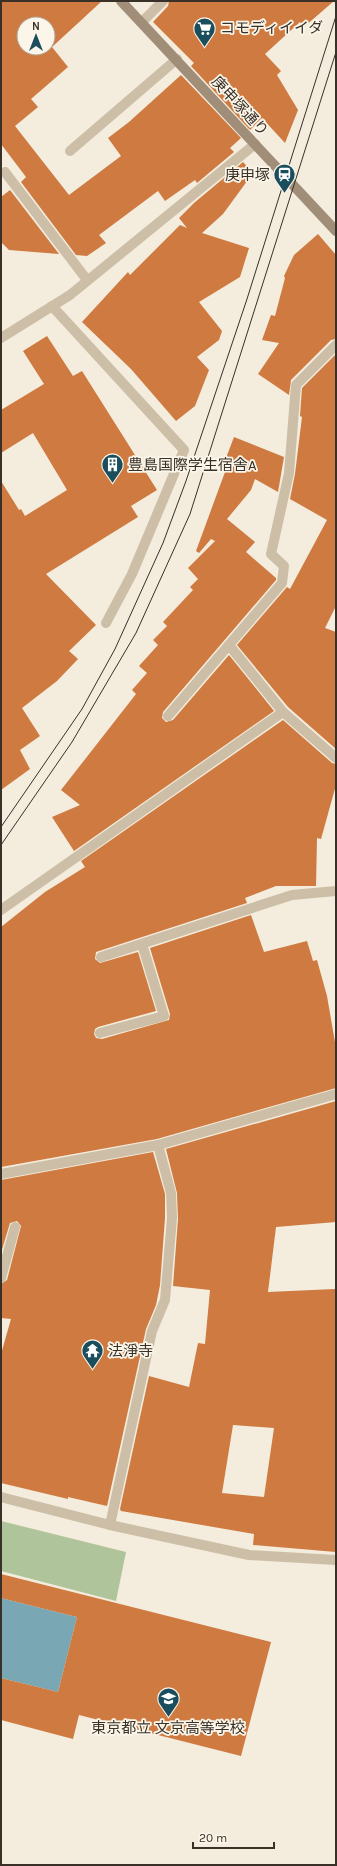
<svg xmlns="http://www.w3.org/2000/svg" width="337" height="1866" viewBox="0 0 337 1866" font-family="Karla,'Noto Sans JP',sans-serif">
	<rect width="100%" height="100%" fill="#f4ecdc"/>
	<path fill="#afc49b" d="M 1,1521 L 126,1552 L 116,1601 L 1,1571 Z"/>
	<path fill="#79a7b3" d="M 1,1598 L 77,1617 L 58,1692 L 1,1678 Z"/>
	<g fill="#ce7a40" fill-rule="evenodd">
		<path d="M 1,1 L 102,1 L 52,47 L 68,67 L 31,99 L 38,107 L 15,126 L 69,195 L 121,156 L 108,138 L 129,122 L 181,75 L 241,138 L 230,148 L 234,152 L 197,183 L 195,180 L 165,201 L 158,191 L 99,235 L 106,243 L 87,256 L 76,255 L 21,182 L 26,177 L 1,144 ZM 24,24 L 48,24 L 48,48 L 24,48 Z"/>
		<path d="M 169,1 L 334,1 L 304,27 L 300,22 L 265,54 L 281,71 L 277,75 L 298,110 L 285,143 L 262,118 L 250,130 L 191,66 L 194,63 L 153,22 L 168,6 Z"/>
		<path d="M 243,162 L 253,173 L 223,214 L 202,233 L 249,248 L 240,277 L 199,302 L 222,331 L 219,340 L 197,357 L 209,370 L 195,406 L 176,421 L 131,369 L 82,322 L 128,272 L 130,275 L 180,225 L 187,228 L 179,218 L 194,203 Z"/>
		<path d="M 10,190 L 59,254 L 9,250 L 1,242 L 1,197 Z"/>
		<path d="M 318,234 L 336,255 L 336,339 L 331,340 L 291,380 L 289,395 L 258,374 L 279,343 L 262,340 L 271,315 L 275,316 L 285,278 L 284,276 L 294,255 Z"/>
		<path d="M 47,336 L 73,376 L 82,371 L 157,490 L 131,506 L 138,517 L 46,574 L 96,625 L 69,651 L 78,659 L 57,681 L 22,708 L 40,736 L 20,750 L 30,769 L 1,790 L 1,481 L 19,510 L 21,509 L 25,516 L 67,490 L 33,433 L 1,453 L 1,410 L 44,384 L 23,351 Z"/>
		<path d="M 336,354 L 336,606 L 325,628 L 336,632 L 336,749 L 288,707 L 237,645 L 287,587 L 290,589 L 327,520 L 290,499 L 295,474 L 302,417 L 300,416 L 302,388 Z"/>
		<path d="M 234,437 L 284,457 L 278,492 L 255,479 L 251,490 L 227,519 L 255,542 L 246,552 L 276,578 L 276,580 L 163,712 L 162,718 L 166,722 L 173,720 L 229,655 L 274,711 L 74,851 L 52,817 L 80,805 L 61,790 L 136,694 L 132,690 L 147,673 L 139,666 L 158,645 L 153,640 L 167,626 L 163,622 L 193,590 L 190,587 L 198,579 L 188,568 L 215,541 L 211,539 L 199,553 L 196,551 L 225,472 L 221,471 Z"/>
		<path d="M 283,720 L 332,763 L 336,764 L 336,785 L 321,839 L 317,838 L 316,886 L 276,886 L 245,898 L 247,903 L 96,952 L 95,959 L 100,963 L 138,952 L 156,1011 L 98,1027 L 95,1029 L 94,1034 L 96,1038 L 102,1039 L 169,1020 L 170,1014 L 150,948 L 251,915 L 264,952 L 307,941 L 313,961 L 317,960 L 327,996 L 336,1048 L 336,1088 L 157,1139 L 1,1167 L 1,927 L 45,892 L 85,867 L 81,861 Z"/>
		<path d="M 336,1101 L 336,1222 L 276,1227 L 268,1292 L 335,1289 L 336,1552 L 253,1545 L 254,1534 L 121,1511 L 120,1509 L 149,1376 L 189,1387 L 198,1343 L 205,1344 L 210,1290 L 173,1286 L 178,1219 L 177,1193 L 166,1149 ZM 233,1425 L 274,1428 L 264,1497 L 222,1493 Z"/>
		<path d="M 153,1152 L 165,1194 L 165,1218 L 160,1285 L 156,1305 L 146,1329 L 107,1506 L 68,1497 L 68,1499 L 47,1494 L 1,1483 L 1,1354 L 11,1319 L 1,1318 L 1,1284 L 7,1280 L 21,1226 L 17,1221 L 10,1223 L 1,1253 L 1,1180 Z"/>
		<path d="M 1,1574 L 271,1642 L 241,1756 L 79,1715 L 73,1739 L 1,1720 L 1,1678 L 58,1692 L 77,1617 L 1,1598 Z"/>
	</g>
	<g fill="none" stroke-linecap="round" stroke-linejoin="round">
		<g stroke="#cdbfa7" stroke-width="10">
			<path d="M 142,22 L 163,1"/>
			<path d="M 70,151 L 177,59"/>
			<path d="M 5,172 L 87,280"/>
			<path d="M 52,306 L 184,450 L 132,574 L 106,623"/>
			<path d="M 168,716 L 282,583 L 284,566 L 271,554 L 289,473 L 296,385 L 336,345"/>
			<path d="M 1,910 L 283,712 L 229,645"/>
			<path d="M 101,957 L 292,895 L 336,891"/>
			<path d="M 100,1033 L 164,1016 L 142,944"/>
			<path d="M 1,1174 L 158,1145 L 336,1094"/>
			<path d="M 1,1278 L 15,1227"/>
			<path d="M 110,1525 L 152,1331 L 165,1300 L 172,1218 L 171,1193 L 158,1145"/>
		</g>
		<g stroke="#cdbfa7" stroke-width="10">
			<path d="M 1,338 L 70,295 L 255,144"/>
			<path d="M 283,712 L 336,758"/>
			<path d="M 1,1497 L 110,1525 L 249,1555 L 336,1560"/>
		</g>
		<path stroke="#a18e78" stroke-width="10" d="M 121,1 L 336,231"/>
		<g stroke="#393028" stroke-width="1">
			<path d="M 1,827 L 82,709 L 115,649 L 163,543 L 186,481 L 247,299 L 336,16"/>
			<path d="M 1,845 L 72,742 L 136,633 L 190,514 L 336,52"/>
		</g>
	</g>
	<defs>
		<symbol id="supermarket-pin" viewBox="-11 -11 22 30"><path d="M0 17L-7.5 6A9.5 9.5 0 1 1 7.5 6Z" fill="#1a4e5d" stroke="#fbf6e9"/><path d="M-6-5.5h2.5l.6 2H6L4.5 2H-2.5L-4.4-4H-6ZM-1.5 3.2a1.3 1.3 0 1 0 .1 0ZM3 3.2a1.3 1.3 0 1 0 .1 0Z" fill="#fff"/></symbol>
		<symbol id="station-pin" viewBox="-11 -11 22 30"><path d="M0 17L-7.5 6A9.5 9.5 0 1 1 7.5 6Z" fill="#1a4e5d" stroke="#fbf6e9"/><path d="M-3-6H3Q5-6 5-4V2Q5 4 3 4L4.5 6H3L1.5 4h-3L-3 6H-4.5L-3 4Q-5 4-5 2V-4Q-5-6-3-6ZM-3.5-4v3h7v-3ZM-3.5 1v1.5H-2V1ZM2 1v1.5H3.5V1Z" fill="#fff"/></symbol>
		<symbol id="building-pin" viewBox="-11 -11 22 30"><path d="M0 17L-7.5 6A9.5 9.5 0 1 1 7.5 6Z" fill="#1a4e5d" stroke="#fbf6e9"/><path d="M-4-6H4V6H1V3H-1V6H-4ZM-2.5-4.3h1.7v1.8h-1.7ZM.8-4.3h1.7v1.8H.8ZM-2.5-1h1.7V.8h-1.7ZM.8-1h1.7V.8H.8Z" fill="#fff"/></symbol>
		<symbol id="temple-pin" viewBox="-11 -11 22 30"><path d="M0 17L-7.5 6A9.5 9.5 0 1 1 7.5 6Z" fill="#1a4e5d" stroke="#fbf6e9"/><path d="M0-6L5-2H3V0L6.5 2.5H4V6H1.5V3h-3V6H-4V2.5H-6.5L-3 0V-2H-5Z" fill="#fff"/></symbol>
		<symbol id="school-pin" viewBox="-11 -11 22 30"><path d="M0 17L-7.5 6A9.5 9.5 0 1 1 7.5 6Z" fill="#1a4e5d" stroke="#fbf6e9"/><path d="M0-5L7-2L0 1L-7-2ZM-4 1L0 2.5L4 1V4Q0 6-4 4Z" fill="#fff"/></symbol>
	</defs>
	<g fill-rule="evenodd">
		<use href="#supermarket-pin" x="192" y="16" width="25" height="34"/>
		<use href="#station-pin" x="272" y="162" width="25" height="34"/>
		<use href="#building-pin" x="100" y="452" width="25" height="34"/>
		<use href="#temple-pin" x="80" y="1338" width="25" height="34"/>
		<use href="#school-pin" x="156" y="1686" width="25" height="34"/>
	</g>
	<g text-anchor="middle" stroke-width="3.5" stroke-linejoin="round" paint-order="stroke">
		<g font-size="15" fill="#393028" stroke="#fbf6e9" text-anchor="start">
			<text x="220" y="33">コモディイイダ</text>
			<text x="270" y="180" text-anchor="end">庚申塚</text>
			<text x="128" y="470">豊島国際学生宿舎A</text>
			<text x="108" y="1356">法淨寺</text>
			<text x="168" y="1733" text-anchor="middle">東京都立 文京高等学校</text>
		</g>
		<g font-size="15" fill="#393028" stroke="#fbf6e9">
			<text transform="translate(240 106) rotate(47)" y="5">庚申塚通り</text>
		</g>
	</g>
	<rect width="337" height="1866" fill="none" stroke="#393028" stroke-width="4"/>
	<g transform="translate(36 36)"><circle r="19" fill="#fbf6e9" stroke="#ada79c"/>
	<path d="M0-3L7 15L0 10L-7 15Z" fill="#1a4e5d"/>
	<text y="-6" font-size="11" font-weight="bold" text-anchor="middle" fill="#393028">N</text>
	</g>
	<path d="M193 1842v6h81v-6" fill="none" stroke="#393028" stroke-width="2"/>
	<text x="199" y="1842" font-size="12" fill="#393028" stroke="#fbf6e9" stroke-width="3" paint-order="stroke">20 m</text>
</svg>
